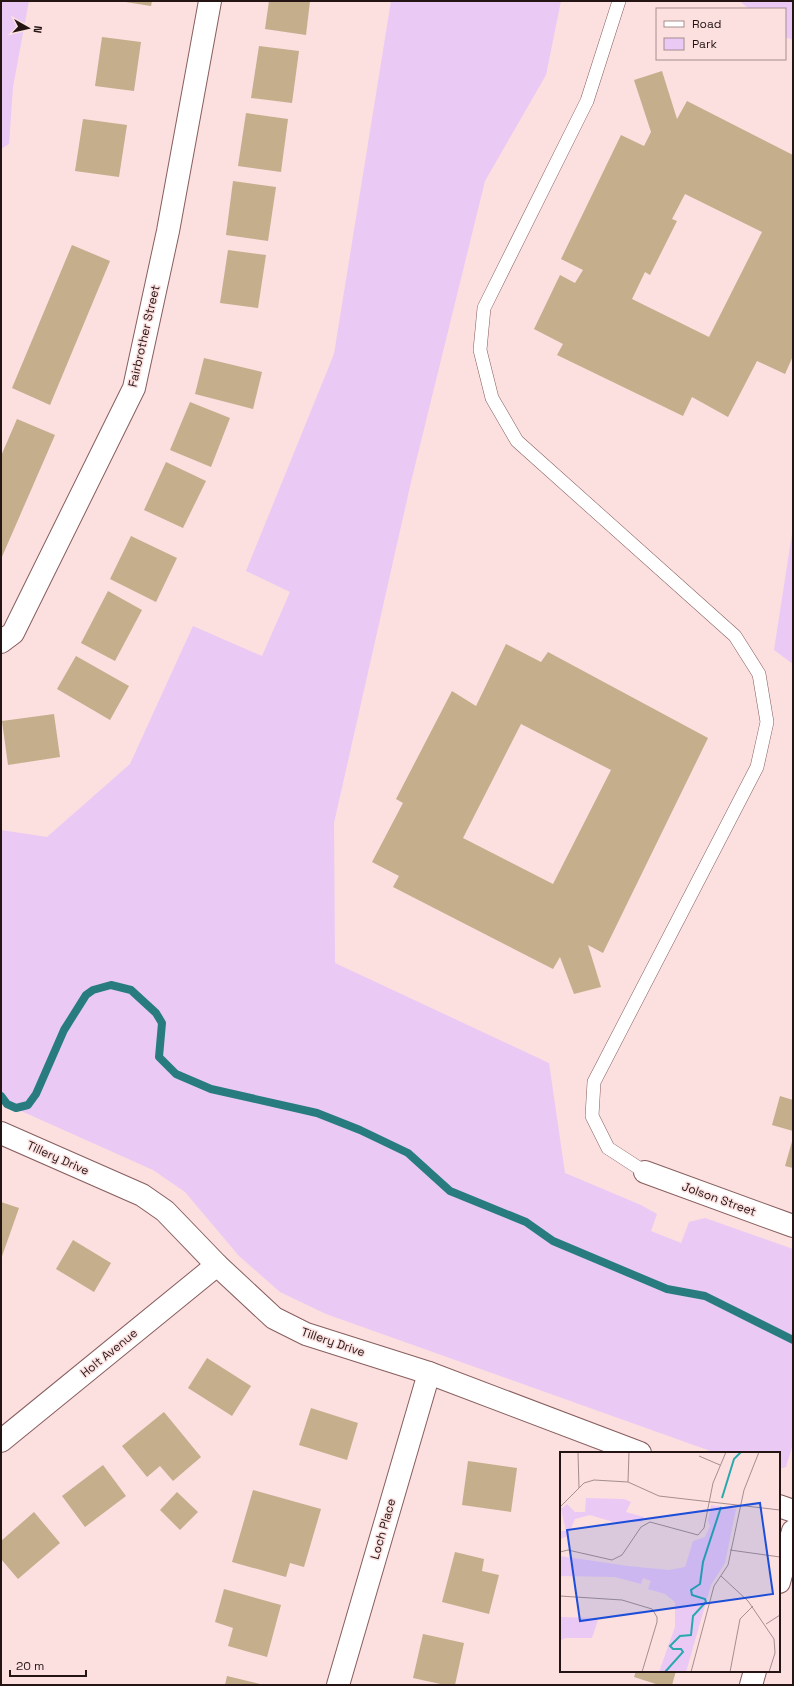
<svg xmlns="http://www.w3.org/2000/svg" width="794" height="1686" viewBox="0 0 794 1686" font-family="'Space Grotesk',sans-serif">
	<rect width="100%" height="100%" fill="#fcdfdf"/>
	<g fill="#ebc9f5">
		<path d="M 1,1 L 29,1 L 13,87 L 9,144 L 1,149 Z"/>
		<path d="M 391,1 L 561,1 L 546,75 L 485,181 L 411,482 L 334,823 L 335,963 L 549,1063 L 565,1173 L 641,1205 L 657,1214 L 651,1231 L 681,1243 L 689,1222 L 705,1218 L 793,1249 L 793,1444 L 786,1467 L 779,1469 L 779,1453 L 716,1453 L 326,1314 L 280,1292 L 239,1256 L 185,1192 L 153,1170 L 1,1102 L 1,830 L 47,837 L 130,764 L 193,626 L 262,656 L 290,592 L 246,571 L 334,354 Z"/>
		<path d="M 740,1 L 793,1 L 793,40 L 785,37 L 785,9 L 749,9 Z"/>
		<path d="M 793,527 L 793,664 L 774,650 Z"/>
	</g>
	<g fill="none" stroke-linecap="round" stroke-linejoin="round">
		<path stroke="#287c80" stroke-width="8" d="M 1,1096 L 7,1104 L 16,1108 L 28,1105 L 36,1094 L 64,1030 L 86,995 L 93,990 L 111,985 L 131,990 L 156,1013 L 162,1023 L 159,1057 L 176,1074 L 211,1089 L 317,1113 L 360,1130 L 408,1153 L 450,1191 L 526,1222 L 553,1241 L 667,1289 L 705,1296 L 793,1340"/>
	</g>
	<g fill="#c4ae8c" fill-rule="evenodd">
		<path d="M 119,1 L 152,1 L 151,6 Z"/>
		<path d="M 269,1 L 310,1 L 306,35 L 265,29 Z"/>
		<path d="M 102,37 L 141,42 L 134,91 L 95,86 Z"/>
		<path d="M 259,46 L 299,51 L 292,103 L 251,98 Z"/>
		<path d="M 662,71 L 677,119 L 687,101 L 793,155 L 793,356 L 785,374 L 757,361 L 728,417 L 692,397 L 683,416 L 557,355 L 563,344 L 534,329 L 560,275 L 575,283 L 583,270 L 561,259 L 621,135 L 644,146 L 651,132 L 634,80 ZM 685,194 L 762,232 L 709,337 L 632,299 L 645,272 L 650,275 L 677,221 L 672,219 Z"/>
		<path d="M 246,113 L 288,119 L 281,172 L 238,166 Z"/>
		<path d="M 83,119 L 127,125 L 119,177 L 75,171 Z"/>
		<path d="M 233,181 L 276,187 L 268,241 L 226,235 Z"/>
		<path d="M 72,245 L 110,261 L 50,405 L 12,388 Z"/>
		<path d="M 228,250 L 266,255 L 258,308 L 220,303 Z"/>
		<path d="M 204,358 L 262,372 L 253,409 L 195,394 Z"/>
		<path d="M 190,402 L 230,418 L 211,467 L 170,450 Z"/>
		<path d="M 17,419 L 55,435 L 1,559 L 1,456 Z"/>
		<path d="M 166,462 L 206,481 L 183,528 L 144,510 Z"/>
		<path d="M 131,536 L 177,558 L 156,602 L 110,579 Z"/>
		<path d="M 108,591 L 142,610 L 115,661 L 81,643 Z"/>
		<path d="M 506,644 L 541,662 L 548,652 L 708,738 L 603,953 L 588,945 L 601,987 L 574,994 L 560,957 L 553,969 L 393,887 L 399,876 L 372,862 L 403,803 L 396,799 L 452,691 L 476,706 ZM 521,724 L 611,770 L 553,884 L 463,838 Z"/>
		<path d="M 76,656 L 129,686 L 110,720 L 57,689 Z"/>
		<path d="M 54,714 L 60,757 L 8,765 L 2,721 Z"/>
		<path d="M 780,1096 L 793,1100 L 793,1131 L 772,1125 Z"/>
		<path d="M 793,1138 L 793,1168 L 785,1166 Z"/>
		<path d="M 1,1202 L 19,1208 L 1,1259 Z"/>
		<path d="M 73,1240 L 111,1263 L 94,1292 L 56,1269 Z"/>
		<path d="M 207,1358 L 251,1386 L 232,1416 L 188,1388 Z"/>
		<path d="M 311,1408 L 358,1423 L 347,1460 L 299,1445 Z"/>
		<path d="M 164,1412 L 201,1457 L 173,1481 L 160,1466 L 147,1477 L 122,1446 Z"/>
		<path d="M 468,1461 L 517,1468 L 511,1512 L 462,1505 Z"/>
		<path d="M 103,1465 L 126,1496 L 85,1527 L 62,1496 Z"/>
		<path d="M 253,1490 L 321,1509 L 304,1567 L 290,1563 L 286,1577 L 232,1562 Z"/>
		<path d="M 177,1492 L 198,1512 L 180,1530 L 160,1510 Z"/>
		<path d="M 34,1512 L 60,1543 L 18,1579 L 1,1559 L 1,1541 Z"/>
		<path d="M 455,1552 L 484,1559 L 482,1571 L 499,1575 L 489,1614 L 442,1602 Z"/>
		<path d="M 224,1589 L 281,1605 L 267,1657 L 228,1646 L 233,1628 L 215,1622 Z"/>
		<path d="M 423,1634 L 464,1643 L 455,1685 L 445,1685 L 413,1678 Z"/>
		<path d="M 636,1671 L 676,1671 L 672,1685 L 659,1685 L 634,1677 Z"/>
		<path d="M 227,1676 L 260,1684 L 260,1685 L 225,1685 Z"/>
	</g>
	<g fill="none" stroke-linecap="round" stroke-linejoin="round">
		<defs>
			<path id="lane" d="M 619,1 L 587,101 L 484,308 L 480,350 L 492,398 L 517,441 L 735,636 L 759,674 L 767,722 L 757,767 L 594,1082 L 592,1116 L 608,1148 L 645,1172"/>
			<g id="street">
				<path d="M 1,642 L 13,633 L 134,388 L 168,231 L 210,1"/>
				<path d="M 1,1133 L 142,1195 L 165,1211 L 217,1265 L 274,1318 L 306,1334 L 429,1373 L 640,1453"/>
				<path d="M 645,1172 L 793,1226"/>
				<path d="M 1,1441 L 217,1265"/>
				<path d="M 779,1506 L 793,1511"/>
				<path d="M 338,1685 L 429,1373"/>
			</g>
			<g id="secondary">
				<path d="M 779,1582 L 793,1531"/>
				<path d="M 751,1685 L 755,1671"/>
			</g>
		</defs>
		<use href="#lane" stroke="#875e5e" stroke-width="14"/>
		<use href="#street" stroke="#875e5e" stroke-width="24"/>
		<use href="#secondary" stroke="#875e5e" stroke-width="24"/>
		<use href="#lane" stroke="#fff" stroke-width="13"/>
		<use href="#street" stroke="#fff" stroke-width="22"/>
		<use href="#secondary" stroke="#fff" stroke-width="22"/>
	</g>
	<g text-anchor="middle" stroke-width="3" stroke-linejoin="round" paint-order="stroke">
		<g font-size="12" fill="#241414" stroke="#fcdfdf">
			<text transform="translate(144 336) rotate(-77)" y="4">Fairbrother Street</text>
			<text transform="translate(58 1158) rotate(24)" y="4">Tillery Drive</text>
			<text transform="translate(719 1199) rotate(20)" y="4">Jolson Street</text>
			<text transform="translate(333 1342) rotate(19)" y="4">Tillery Drive</text>
			<text transform="translate(109 1353) rotate(-39)" y="4">Holt Avenue</text>
			<text transform="translate(383 1529) rotate(-74)" y="4">Loch Place</text>
		</g>
	</g>
	<g transform="translate(560 1452)">
		<rect width="220" height="220" fill="#fcdfdf"/>
		<path d="M 26,46 L 64,47 L 71,50 L 66,60 L 84,65 L 82,70 L 53,70 L 30,63 L 15,67 L 8,84 L 0,87 L 0,79 L 6,79 L 1,57 L 7,52 L 15,60 L 25,60 ZM 151,53 L 176,57 L 165,111 L 151,133 L 126,220 L 99,220 L 115,175 L 115,150 L 105,142 L 88,137 L 91,129 L 83,126 L 81,132 L 55,125 L 0,124 L 0,104 L 68,114 L 109,118 L 125,115 L 133,89 L 145,85 L 150,74 L 148,69 ZM 0,165 L 36,166 L 38,168 L 32,186 L 5,186 L 0,189 Z" fill="#ebc9f5"/>
		<path fill="none" stroke="#29a9ae" stroke-width="2" d="M 162,46 L 174,7 L 181,0M 105,220 L 123,200 L 121,197 L 113,197 L 110,194 L 120,184 L 131,183 L 133,164 L 146,150 L 145,147 L 132,143 L 131,138 L 140,132 L 143,110 L 161,55"/>
		<path fill="none" stroke="#a68e8e" stroke-width="1" d="M 18,0 L 19,36M 139,4 L 160,13M 68,30 L 69,0M 0,55 L 24,31 L 34,28 L 68,30 L 99,44 L 220,58M 170,98 L 220,105M 0,100 L 8,98 L 52,108 L 62,103 L 81,75 L 90,70 L 138,83 L 144,76 L 153,31 L 166,0M 161,124 L 188,149 L 214,187 L 215,201 L 209,220M 0,144 L 62,148 L 92,157 L 97,165 L 97,170 L 82,220M 206,172 L 220,163M 131,220 L 154,134 L 168,113 L 184,38 L 199,0M 170,220 L 180,167 L 193,154"/>
		<path fill="#1d4ed8" fill-opacity="0.15" stroke="#1d4ed8" stroke-width="2" d="M 200,51 L 213,142 L 20,169 L 7,78 Z"/>
		<rect width="220" height="220" fill="none" stroke="#241414" stroke-width="2"/>
	</g>
	<rect width="794" height="1686" fill="none" stroke="#241414" stroke-width="4"/>
	<rect x="656" y="8" width="130" height="52" fill="#fcdfdf" stroke="#a68e8e"/>
	<rect x="664" y="21" width="20" height="6" fill="#ffffff" stroke="#a68e8e"/>
	<text x="692" y="28" font-size="12" fill="#241414">Road</text>
	<rect x="664" y="38" width="20" height="12" fill="#ebc9f5" stroke="#a68e8e"/>
	<text x="692" y="48" font-size="12" fill="#241414">Park</text>
	<g transform="translate(28 28) rotate(98)" stroke="#fcdfdf" stroke-width="3" paint-order="stroke">
	<path d="M0-3L7 15L0 10L-7 15Z" fill="#241414"/>
	<text y="-6" font-size="11" font-weight="bold" text-anchor="middle" fill="#241414">N</text>
	</g>
	<path d="M10 1670v6h76v-6" fill="none" stroke="#241414" stroke-width="2"/>
	<text x="16" y="1670" font-size="12" fill="#241414" stroke="#fcdfdf" stroke-width="3" paint-order="stroke">20 m</text>
</svg>
